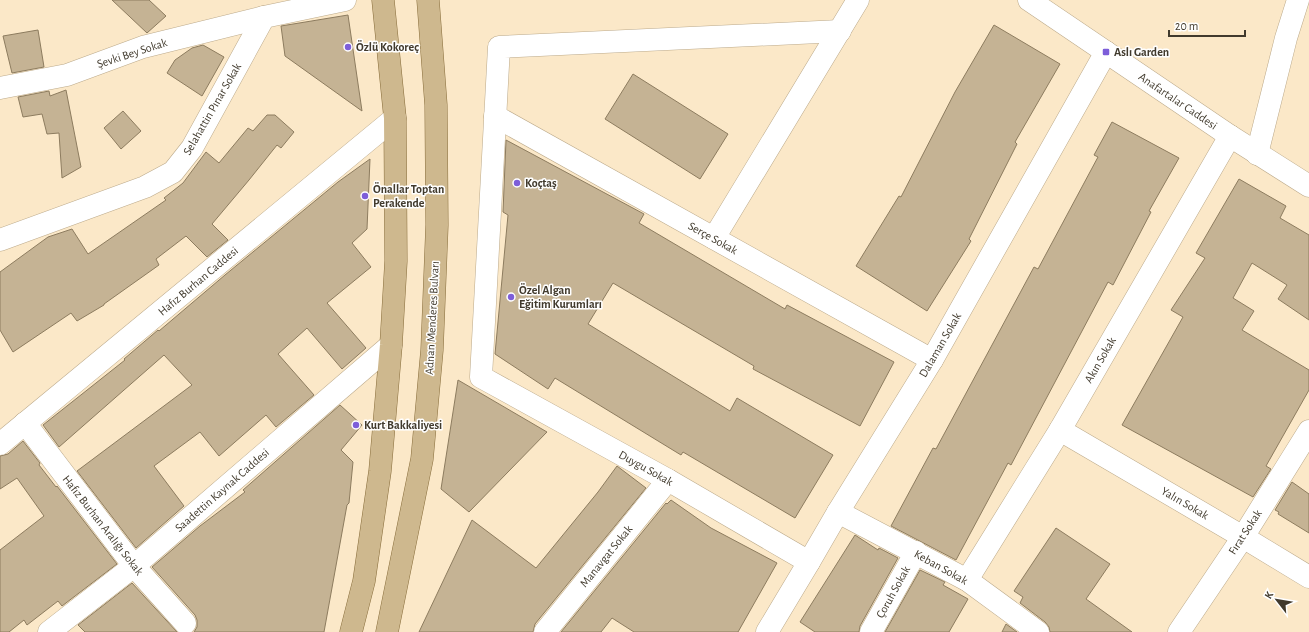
<svg xmlns="http://www.w3.org/2000/svg" width="1309" height="632" viewBox="0 0 1309 632" font-family="'Alegreya Sans',sans-serif">
	<rect width="100%" height="100%" fill="#fbe8c8"/>
	<g fill="#c5b394" stroke="#8d7c5f">
		<path d="M 112,0 L 149,0 L 166,16 L 147,33 Z"/>
		<path d="M 348,15 L 362,111 L 285,56 L 281,26 Z"/>
		<path d="M 994,25 L 1060,64 L 1015,142 L 1017,144 L 969,239 L 971,241 L 927,311 L 856,266 L 899,196 L 901,197 L 955,92 Z"/>
		<path d="M 38,30 L 44,67 L 12,73 L 3,36 Z"/>
		<path d="M 203,45 L 224,57 L 202,96 L 167,73 L 175,60 L 192,48 Z"/>
		<path d="M 633,74 L 728,134 L 700,179 L 605,119 Z"/>
		<path d="M 66,90 L 81,167 L 62,178 L 59,133 L 47,134 L 42,114 L 23,117 L 18,97 L 49,91 L 50,96 Z"/>
		<path d="M 123,111 L 141,131 L 121,149 L 104,128 Z"/>
		<path d="M 267,115 L 275,115 L 294,132 L 281,148 L 277,145 L 249,180 L 212,224 L 228,240 L 207,257 L 186,236 L 156,259 L 159,265 L 104,304 L 104,305 L 77,321 L 71,313 L 13,352 L 0,330 L 0,272 L 48,237 L 72,229 L 88,254 L 166,200 L 164,198 L 183,183 L 206,152 L 219,163 L 248,128 L 253,131 Z"/>
		<path d="M 1112,122 L 1179,158 L 1149,211 L 1151,212 L 1113,285 L 1108,282 L 1011,465 L 1008,463 L 956,560 L 891,526 L 933,448 L 936,449 L 1034,267 L 1038,269 L 1098,157 L 1094,155 Z"/>
		<path d="M 506,140 L 644,214 L 639,223 L 785,309 L 787,305 L 894,362 L 860,426 L 753,369 L 754,366 L 613,283 L 588,324 L 730,411 L 737,398 L 833,455 L 795,518 L 683,452 L 681,455 L 555,378 L 548,389 L 495,354 L 508,215 L 503,212 Z"/>
		<path d="M 370,159 L 367,229 L 352,243 L 371,267 L 327,303 L 366,348 L 342,369 L 307,328 L 278,354 L 314,395 L 276,427 L 266,415 L 219,456 L 200,432 L 154,466 L 184,506 L 136,548 L 77,471 L 192,385 L 164,355 L 59,447 L 43,425 L 125,360 L 124,359 L 158,330 L 159,331 L 225,275 L 338,182 Z"/>
		<path d="M 1239,179 L 1286,206 L 1280,218 L 1309,235 L 1309,320 L 1278,299 L 1287,285 L 1252,263 L 1233,298 L 1254,311 L 1242,330 L 1309,370 L 1309,390 L 1266,466 L 1271,469 L 1253,497 L 1122,425 L 1183,317 L 1171,310 L 1205,258 L 1196,253 Z"/>
		<path d="M 458,380 L 547,432 L 469,512 L 441,489 Z"/>
		<path d="M 340,405 L 362,425 L 341,450 L 353,462 L 349,503 L 347,505 L 324,632 L 194,632 L 197,627 L 197,620 L 195,615 L 152,567 L 200,526 L 245,492 L 243,490 Z"/>
		<path d="M 23,441 L 40,463 L 39,465 L 56,487 L 57,486 L 117,564 L 62,606 L 58,601 L 27,625 L 24,620 L 9,632 L 0,632 L 0,550 L 44,516 L 17,478 L 0,489 L 0,456 L 8,454 Z"/>
		<path d="M 617,466 L 646,488 L 535,624 L 533,632 L 419,632 L 472,520 L 536,568 L 598,492 Z"/>
		<path d="M 1292,482 L 1309,494 L 1309,533 L 1278,514 L 1279,512 L 1275,510 Z"/>
		<path d="M 671,500 L 711,528 L 777,563 L 738,632 L 634,632 L 612,618 L 601,632 L 561,632 L 666,503 L 667,504 Z"/>
		<path d="M 1056,528 L 1110,564 L 1086,599 L 1132,632 L 1050,632 L 1049,627 L 1045,622 L 1020,603 L 1023,597 L 1014,591 Z"/>
		<path d="M 855,535 L 878,550 L 879,548 L 898,558 L 860,626 L 859,632 L 815,632 L 800,622 Z"/>
		<path d="M 920,570 L 945,582 L 943,585 L 968,599 L 949,632 L 885,632 Z"/>
		<path d="M 132,583 L 177,632 L 85,632 L 78,625 Z"/>
		<path d="M 1006,624 L 1017,632 L 1002,632 Z"/>
	</g>
	<g fill="none" stroke-linecap="round" stroke-linejoin="round">
		<defs>
			<g id="minor">
				<path d="M 0,88 L 67,75 L 143,47 L 264,17"/>
				<path d="M 495,116 L 932,360"/>
				<path d="M 1257,154 L 1286,38 L 1298,0"/>
				<path d="M 714,238 L 858,0"/>
				<path d="M 0,240 L 145,187 L 173,172 L 192,148 L 264,17 L 345,0"/>
				<path d="M 25,423 L 134,566 L 185,623"/>
				<path d="M 1060,430 L 1243,537 L 1309,577"/>
				<path d="M 0,444 L 395,118"/>
				<path d="M 838,512 L 967,580 L 1038,632"/>
				<path d="M 809,562 L 668,480 L 481,377 L 499,47 L 840,31"/>
				<path d="M 967,580 L 1060,430 L 1230,136"/>
				<path d="M 49,632 L 134,566 L 391,345"/>
				<path d="M 545,632 L 668,480"/>
				<path d="M 767,632 L 809,562 L 838,512 L 932,360 L 1106,52"/>
				<path d="M 871,632 L 916,552"/>
				<path d="M 1179,632 L 1243,537 L 1309,431"/>
			</g>
			<path id="tertiary" d="M 1029,0 L 1230,136 L 1309,186"/>
			<g id="primary">
				<path d="M 351,632 L 364,581 L 380,471 L 391,345 L 396,261 L 395,118 L 383,0"/>
				<path d="M 387,632 L 422,459 L 432,350 L 437,225 L 436,105 L 428,0"/>
			</g>
		</defs>
		<use href="#minor" stroke="#bcaa8b" stroke-width="23"/>
		<use href="#tertiary" stroke="#bcaa8b" stroke-width="23"/>
		<use href="#primary" stroke="#886d3b" stroke-width="23"/>
		<use href="#minor" stroke="#fff" stroke-width="22"/>
		<use href="#tertiary" stroke="#fff" stroke-width="22"/>
		<use href="#primary" stroke="#ceb88e" stroke-width="22"/>
	</g>
	<g fill="#7d5ed9" stroke="#fff" stroke-width="1.5">
		<circle cx="348" cy="47" r="4"/>
		<rect x="1102" y="48" width="8" height="8" rx="2"/>
		<circle cx="517" cy="183" r="4"/>
		<circle cx="365" cy="196" r="4"/>
		<circle cx="511" cy="297" r="4"/>
		<circle cx="356" cy="425" r="4"/>
	</g>
	<g text-anchor="middle" stroke-width="3" stroke-linejoin="round" paint-order="stroke">
		<g font-size="12" font-weight="bold" fill="#413a2d" stroke="#fff" text-anchor="start">
			<text x="356" y="51">Özlü Kokoreç</text>
			<text x="1114" y="56">Aslı Garden</text>
			<text x="525" y="187">Koçtaş</text>
			<text x="373" y="193">Önallar Toptan<tspan x="373" dy="14">Perakende</tspan></text>
			<text x="519" y="294">Özel Algan<tspan x="519" dy="14">Eğitim Kurumları</tspan></text>
			<text x="364" y="429">Kurt Bakkaliyesi</text>
		</g>
		<g font-size="12" fill="#413a2d" stroke="#fff">
			<text transform="translate(132 53) rotate(-18)" y="4">Şevki Bey Sokak</text>
			<text transform="translate(1178 101) rotate(34)" y="4">Anafartalar Caddesi</text>
			<text transform="translate(212 109) rotate(-60)" y="4">Selahattin Pınar Sokak</text>
			<text transform="translate(713 238) rotate(29)" y="4">Serçe Sokak</text>
			<text transform="translate(198 281) rotate(-40)" y="4">Hafız Burhan Caddesi</text>
			<text transform="translate(432 318) rotate(-87)" y="4">Adnan Menderes Bulvarı</text>
			<text transform="translate(940 345) rotate(-60)" y="4">Dalaman Sokak</text>
			<text transform="translate(1100 360) rotate(-60)" y="4">Akın Sokak</text>
			<text transform="translate(646 468) rotate(29)" y="4">Duygu Sokak</text>
			<text transform="translate(222 490) rotate(-41)" y="4">Saadettin Kaynak Caddesi</text>
			<text transform="translate(1185 503) rotate(30)" y="4">Yalın Sokak</text>
			<text transform="translate(103 525) rotate(52)" y="4">Hafız Burhan Aralığı Sokak</text>
			<text transform="translate(1245 532) rotate(-57)" y="4">Fırat Sokak</text>
			<text transform="translate(606 556) rotate(-51)" y="4">Manavgat Sokak</text>
			<text transform="translate(941 567) rotate(29)" y="4">Keban Sokak</text>
			<text transform="translate(893 592) rotate(-61)" y="4">Çoruh Sokak</text>
		</g>
	</g>
	<g transform="translate(1277 600) rotate(301)" stroke="#ffffff" stroke-width="3" paint-order="stroke">
	<path d="M0-3L7 15L0 10L-7 15Z" fill="#413a2d"/>
	<text y="-6" font-size="11" font-weight="bold" text-anchor="middle" fill="#413a2d">K</text>
	</g>
	<path d="M1169 30v6h76v-6" fill="none" stroke="#413a2d" stroke-width="2"/>
	<text x="1175" y="30" font-size="12" fill="#413a2d" stroke="#ffffff" stroke-width="3" paint-order="stroke">20 m</text>
</svg>
